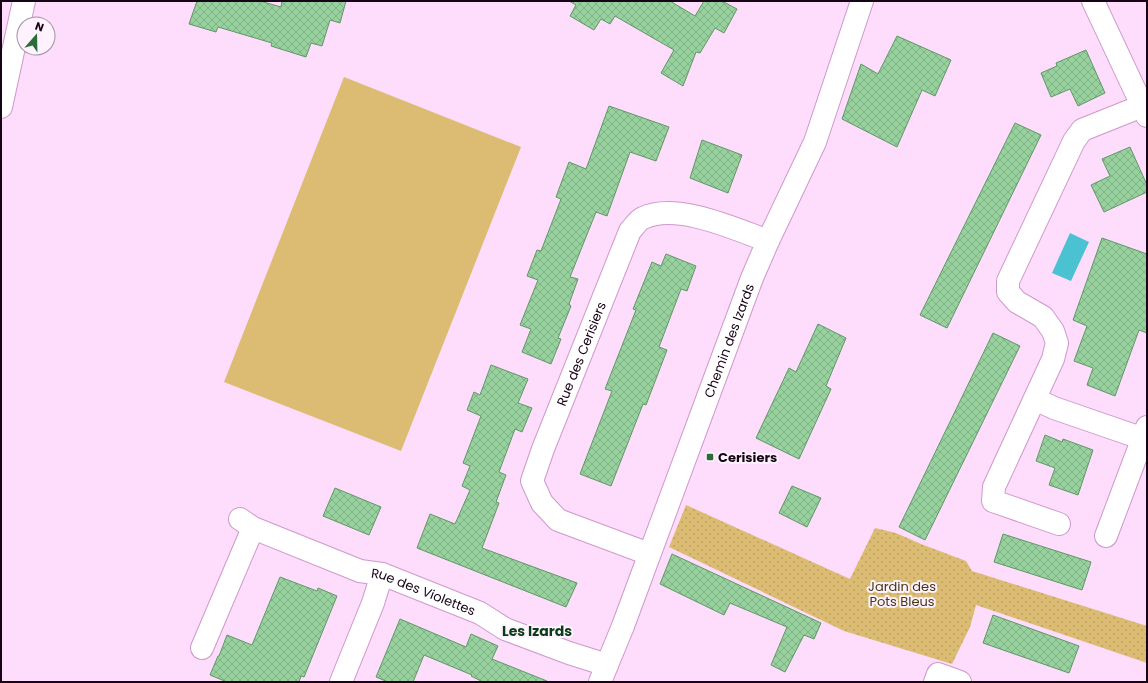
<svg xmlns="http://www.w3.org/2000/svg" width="1148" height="683" viewBox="0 0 1148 683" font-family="Poppins,sans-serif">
	<defs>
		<pattern id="grass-dots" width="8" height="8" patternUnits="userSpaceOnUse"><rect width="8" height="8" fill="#dbbc72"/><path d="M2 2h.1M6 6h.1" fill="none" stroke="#bba062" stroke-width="1.8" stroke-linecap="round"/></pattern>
		<pattern id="building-cross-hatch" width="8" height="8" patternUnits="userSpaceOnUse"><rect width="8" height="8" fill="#97d19e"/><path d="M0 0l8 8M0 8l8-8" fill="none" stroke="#81b287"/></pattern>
	</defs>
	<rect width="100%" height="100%" fill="#fedcfc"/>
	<path fill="url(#grass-dots)" d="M 686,505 L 850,579 L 875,528 L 896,533 L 921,544 L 966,561 L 972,571 L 1147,626 L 1147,663 L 976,605 L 970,627 L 952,664 L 844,631 L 669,547 Z"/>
	<path fill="#dbbc72" d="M 344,77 L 521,147 L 401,451 L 224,382 Z"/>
	<path fill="#4bc2d1" d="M 1070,233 L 1089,242 L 1071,281 L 1052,273 Z"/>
	<g fill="url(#building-cross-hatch)" stroke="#5f9766">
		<path d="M 197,1 L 260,1 L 281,7 L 282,1 L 346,1 L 340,23 L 330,20 L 322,46 L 311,43 L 306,57 L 271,46 L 272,43 L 218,27 L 216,32 L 189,24 Z"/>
		<path d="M 569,1 L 670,1 L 695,16 L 704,1 L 722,1 L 737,9 L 724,33 L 715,28 L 700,53 L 696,52 L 683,86 L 661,73 L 674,50 L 615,16 L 610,24 L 601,19 L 594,30 L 570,16 L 576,5 Z"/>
		<path d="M 897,36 L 951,60 L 935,96 L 922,90 L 897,147 L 842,119 L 861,64 L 878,74 Z"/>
		<path d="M 1086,50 L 1105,93 L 1078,106 L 1070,89 L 1051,97 L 1041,73 L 1057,66 L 1056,63 Z"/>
		<path d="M 609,106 L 669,127 L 656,161 L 630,152 L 607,216 L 596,212 L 570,277 L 578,279 L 569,304 L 571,306 L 558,338 L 561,339 L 551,364 L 522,352 L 531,329 L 520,325 L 538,280 L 527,276 L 537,250 L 541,251 L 561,199 L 556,197 L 569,162 L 586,169 Z"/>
		<path d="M 1015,123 L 1041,135 L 947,328 L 920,315 Z"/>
		<path d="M 702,140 L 742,155 L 728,193 L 690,178 Z"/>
		<path d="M 1130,147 L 1147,185 L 1147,192 L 1104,212 L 1091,185 L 1110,176 L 1102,159 Z"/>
		<path d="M 1102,238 L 1147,254 L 1147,333 L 1139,330 L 1115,396 L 1087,385 L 1093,368 L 1074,361 L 1087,326 L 1073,320 Z"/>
		<path d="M 666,254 L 696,266 L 687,291 L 681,289 L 659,347 L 667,350 L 646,405 L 643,404 L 611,486 L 580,474 L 612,391 L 605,389 L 636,310 L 633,309 L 652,262 L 661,266 Z"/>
		<path d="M 818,324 L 846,338 L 826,386 L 831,389 L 799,459 L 756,438 L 789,368 L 796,372 Z"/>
		<path d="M 993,333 L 1020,346 L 925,540 L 899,527 Z"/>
		<path d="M 491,365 L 528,379 L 518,403 L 532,408 L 522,432 L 515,429 L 499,472 L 506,475 L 496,502 L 499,503 L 482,548 L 577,583 L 566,607 L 417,548 L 430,514 L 455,524 L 470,490 L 462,486 L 470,466 L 463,463 L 481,416 L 467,410 L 474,392 L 480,395 Z"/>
		<path d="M 1045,435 L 1062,442 L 1063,439 L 1093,450 L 1078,495 L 1049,485 L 1055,468 L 1036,461 Z"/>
		<path d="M 792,486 L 821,498 L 807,527 L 779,513 Z"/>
		<path d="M 335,488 L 381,507 L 369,535 L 323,516 Z"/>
		<path d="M 1003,534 L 1091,562 L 1082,590 L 994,562 Z"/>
		<path d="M 672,554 L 821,623 L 814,639 L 804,635 L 785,672 L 771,665 L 787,627 L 730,603 L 724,615 L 660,584 Z"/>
		<path d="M 280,577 L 317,591 L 318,588 L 337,596 L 304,677 L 301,676 L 299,682 L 227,682 L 210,675 L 218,656 L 219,656 L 227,635 L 252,645 Z"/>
		<path d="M 993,615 L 1079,646 L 1069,673 L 983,643 Z"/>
		<path d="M 400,619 L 466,647 L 471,634 L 498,646 L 492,659 L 547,681 L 546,682 L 483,682 L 471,676 L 472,675 L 424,655 L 413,682 L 388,682 L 376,677 Z"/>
	</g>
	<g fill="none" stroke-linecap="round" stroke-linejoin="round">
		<defs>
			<g id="pedestrian">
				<path id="s1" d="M 649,554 L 558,520 L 542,503 L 532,481 L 543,449 L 630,231 C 634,227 638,220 643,218 C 677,202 735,229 768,241"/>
			</g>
			<g id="minor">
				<path d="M 1093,1 L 1147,116"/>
				<path d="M 1,107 L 24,1"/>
				<path d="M 1035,399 L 1054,408 L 1147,440"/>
				<path id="s2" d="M 240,519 L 253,528 L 360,571 L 382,574 L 480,613 L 505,629 L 569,653 L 607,665"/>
				<path d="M 1059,524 L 993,501 L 994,487 L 1053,359 L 1057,343 L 1053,331 L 1043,317 L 1017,302 L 1008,292 L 1008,281 L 1074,141 L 1082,130 L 1142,106"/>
				<path d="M 1106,536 L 1147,427"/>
				<path d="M 202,648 L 253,528"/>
				<path d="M 341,682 L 373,603 L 382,574"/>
				<path d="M 935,682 L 938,674 L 960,682"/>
			</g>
			<g id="tertiary">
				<path id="s3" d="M 600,682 L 623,626 L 752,278 L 768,241 L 815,142 L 862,1"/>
			</g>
		</defs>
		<use href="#pedestrian" stroke="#ce98cc" stroke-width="24"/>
		<use href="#minor" stroke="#ce98cc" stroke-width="24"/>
		<use href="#tertiary" stroke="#ce98cc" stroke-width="24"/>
		<use href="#pedestrian" stroke="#fff" stroke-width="22"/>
		<use href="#minor" stroke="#fff" stroke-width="22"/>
		<use href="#tertiary" stroke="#fff" stroke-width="22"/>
	</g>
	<rect fill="#2a6d37" stroke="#fdf2fd" stroke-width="1.5" x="706" y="453" width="8" height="8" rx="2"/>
	<g text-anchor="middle" stroke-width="4" stroke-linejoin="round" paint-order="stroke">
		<g font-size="13" fill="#160416" stroke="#fdf2fd">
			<text dy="5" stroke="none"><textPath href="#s3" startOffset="365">Chemin des Izards</textPath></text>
			<text dy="5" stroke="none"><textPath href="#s1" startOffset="281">Rue des Cerisiers</textPath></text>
			<text dy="5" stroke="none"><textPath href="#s2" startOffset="198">Rue des Violettes</textPath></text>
		</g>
		<g font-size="13" font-weight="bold" fill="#160416" stroke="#fdf2fd" text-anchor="start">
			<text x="718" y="462">Cerisiers</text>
		</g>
		<g font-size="13" fill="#453714" stroke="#fdf2fd">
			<text x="902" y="591">Jardin des<tspan x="902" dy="15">Pots Bleus</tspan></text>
		</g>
		<g font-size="14" font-weight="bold" fill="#0b3b17" stroke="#fdf2fd">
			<text x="537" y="636">Les Izards</text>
		</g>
	</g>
	<rect width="1148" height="683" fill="none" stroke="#160416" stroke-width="4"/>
	<g transform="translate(36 36) rotate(20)"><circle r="19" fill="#fdf2fd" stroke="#a193a1"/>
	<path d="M0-3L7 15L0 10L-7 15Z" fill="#2a6d37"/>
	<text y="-6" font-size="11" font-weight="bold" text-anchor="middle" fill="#160416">N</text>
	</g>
</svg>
